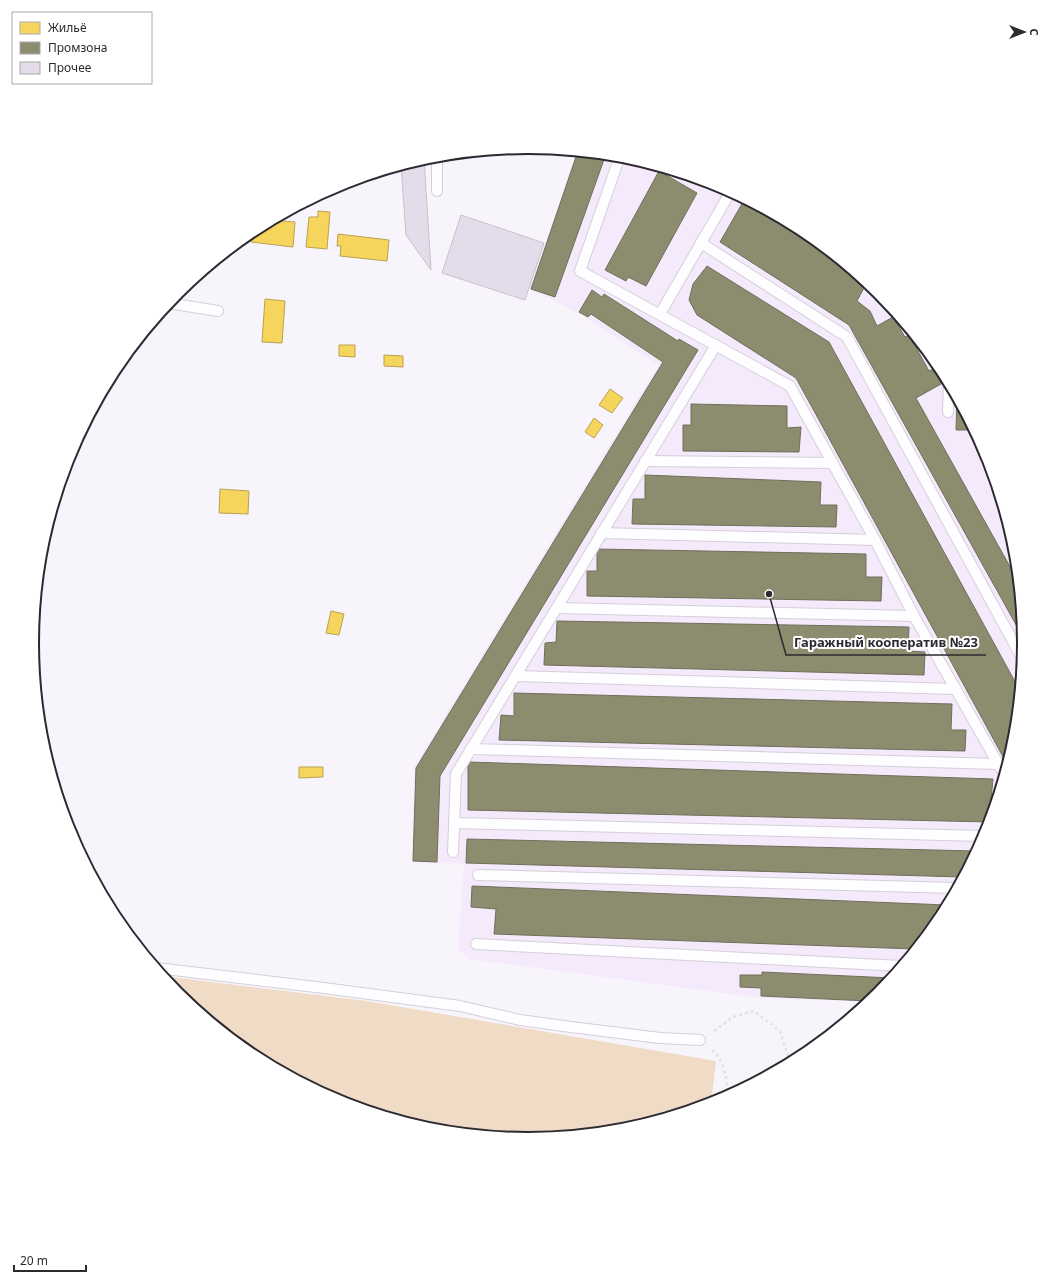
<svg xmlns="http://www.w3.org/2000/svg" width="1056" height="1285" viewBox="0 0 1056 1285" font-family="'Noto Sans',sans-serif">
	<rect width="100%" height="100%" fill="#f8f4fc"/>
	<path fill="#f4eafb" d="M 577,151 L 625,156 L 718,184 L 804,230 L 879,292 L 941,367 L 986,453 L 1011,539 L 1015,546 L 1024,643 L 1014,739 L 986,833 L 940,918 L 879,993 L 867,1002 L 760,998 L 470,959 L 458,950 L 464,864 L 412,862 L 414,767 L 658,365 L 578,313 L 529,289 Z"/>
	<path fill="#f0dbc6" d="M 163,976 L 367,1001 L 716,1061 L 711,1103 L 625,1129 L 528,1138 L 431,1129 L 338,1101 L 252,1055 L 177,993 Z"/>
	<g fill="#f6d55c" stroke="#baa14f">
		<path d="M 318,211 L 330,212 L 327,249 L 306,247 L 309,217 L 318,217 Z"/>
		<path d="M 272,220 L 295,222 L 293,247 L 251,242 L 253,230 Z"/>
		<path d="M 338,234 L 389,240 L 387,261 L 340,256 L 341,246 L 337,246 Z"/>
		<path d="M 265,299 L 285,301 L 282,343 L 262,342 Z"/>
		<path d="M 339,345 L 355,345 L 355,357 L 339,356 Z"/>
		<path d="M 384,355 L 403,356 L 403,367 L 384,366 Z"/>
		<path d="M 610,389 L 623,398 L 612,413 L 599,405 Z"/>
		<path d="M 594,418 L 603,425 L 594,438 L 585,432 Z"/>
		<path d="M 220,489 L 249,491 L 248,514 L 219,513 Z"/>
		<path d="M 331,611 L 344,614 L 339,635 L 326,633 Z"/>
		<path d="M 299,767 L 323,767 L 323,777 L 299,778 Z"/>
	</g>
	<g fill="#8c8c6e" stroke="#706e5b">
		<path d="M 578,151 L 606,154 L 555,297 L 531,289 Z"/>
		<path d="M 640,161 L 660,167 L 659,169 Z"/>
		<path d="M 659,171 L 697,193 L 646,286 L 628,277 L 626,281 L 605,270 Z"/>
		<path d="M 743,202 L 768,215 L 770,212 L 806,232 L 820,244 L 818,247 L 841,260 L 867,282 L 857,301 L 870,311 L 877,326 L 893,317 L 905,337 L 909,335 L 929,371 L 933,369 L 941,384 L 916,398 L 1018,581 L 1024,639 L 849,325 L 720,242 Z"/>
		<path d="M 707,266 L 829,342 L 1019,689 L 1014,739 L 1007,764 L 796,378 L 697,315 L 689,300 L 693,284 Z"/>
		<path d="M 592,290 L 602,297 L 604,294 L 678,341 L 679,339 L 698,350 L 440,776 L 437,862 L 413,861 L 416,768 L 663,362 L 591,314 L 588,317 L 579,312 Z"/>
		<path d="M 957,399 L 974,430 L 956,430 Z"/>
		<path d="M 691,404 L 787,406 L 787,428 L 801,427 L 799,452 L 683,451 L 683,425 L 691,425 Z"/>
		<path d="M 645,475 L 821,482 L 820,505 L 837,505 L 836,527 L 632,524 L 633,499 L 645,499 Z"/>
		<path d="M 597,549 L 866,554 L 866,577 L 882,577 L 881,601 L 587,596 L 587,571 L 597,571 Z"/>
		<path d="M 557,621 L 909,627 L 908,651 L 925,652 L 924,675 L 544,665 L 545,643 L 556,642 Z"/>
		<path d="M 514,693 L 952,704 L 951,730 L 966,730 L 965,751 L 499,740 L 501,715 L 514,716 Z"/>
		<path d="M 468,762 L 993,779 L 991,800 L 996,801 L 989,822 L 468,810 Z"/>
		<path d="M 467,839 L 976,851 L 962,877 L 466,863 Z"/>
		<path d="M 472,886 L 947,905 L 940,918 L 915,949 L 494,934 L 496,909 L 471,907 Z"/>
		<path d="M 762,972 L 892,978 L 879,993 L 869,1001 L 761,996 L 761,988 L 740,987 L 740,975 L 762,975 Z"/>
	</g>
	<g fill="#e4dcea" stroke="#c6c2c9">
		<path d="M 424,158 L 431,270 L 406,235 L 401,165 Z"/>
		<path d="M 461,215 L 544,243 L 525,300 L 442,273 Z"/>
	</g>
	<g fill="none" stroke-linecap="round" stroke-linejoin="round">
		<defs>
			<g id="service">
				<path d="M 437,155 L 437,191"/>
				<path d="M 620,156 L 580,271 L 790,386 L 875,540 L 914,616 L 1004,774"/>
				<path d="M 701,243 L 847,337 L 1022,658"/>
				<path d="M 168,303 L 218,311"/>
				<path d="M 660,314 L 731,191"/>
				<path d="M 948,412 L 949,383"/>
				<path d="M 645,461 L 833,463"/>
				<path d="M 601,533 L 875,540"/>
				<path d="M 557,608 L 914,616"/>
				<path d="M 516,676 L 956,689"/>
				<path d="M 471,749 L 998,764"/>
				<path d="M 454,823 L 984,836"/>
				<path d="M 453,852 L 456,774 L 716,345"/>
				<path d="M 478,875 L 957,888"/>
				<path d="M 476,944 L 901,966"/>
				<path d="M 157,968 L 324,988 L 460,1006 L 520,1020 L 571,1027 L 660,1038 L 700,1040"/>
			</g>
		</defs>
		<use href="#service" stroke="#d4d0d7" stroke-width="12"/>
		<g stroke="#e3e1e3" stroke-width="2.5" stroke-dasharray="3 3" stroke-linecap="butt">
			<path d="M 714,1031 L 733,1017 L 754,1011 L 780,1031 L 790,1062"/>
			<path d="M 712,1050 C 724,1059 728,1082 727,1096"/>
		</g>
		<use href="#service" stroke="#fefdff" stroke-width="10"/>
	</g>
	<path d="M0 0H1056V1285H0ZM39 643a489 489 0 1 1 978 0a489 489 0 1 1-978 0Z" fill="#fff" fill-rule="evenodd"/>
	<path fill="none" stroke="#2d2930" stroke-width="2" d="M39 643a489 489 0 1 1 978 0a489 489 0 1 1-978 0Z"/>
	<path fill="none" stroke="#2d2930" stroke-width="1.5" d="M769 594L786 655H986"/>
	<circle fill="#2d2930" stroke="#fff" stroke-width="1.5" cx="769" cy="594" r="4"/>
	<g font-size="13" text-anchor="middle" font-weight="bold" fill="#2d2930" stroke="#fff" stroke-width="4" stroke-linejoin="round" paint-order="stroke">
		<text x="886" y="647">Гаражный кооператив №23</text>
	</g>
	<rect x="12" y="12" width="140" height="72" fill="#ffffff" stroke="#aba9ac"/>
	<rect x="20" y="22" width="20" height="12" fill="#f6d55c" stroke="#aba9ac"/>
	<text x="48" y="32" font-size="12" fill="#2d2930">Жильё</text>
	<rect x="20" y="42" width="20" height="12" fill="#8c8c6e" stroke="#aba9ac"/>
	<text x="48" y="52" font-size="12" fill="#2d2930">Промзона</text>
	<rect x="20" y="62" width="20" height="12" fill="#e4dcea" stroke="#aba9ac"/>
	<text x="48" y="72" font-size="12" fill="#2d2930">Прочее</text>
	<g transform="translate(1024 32) rotate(90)" stroke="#ffffff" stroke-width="3" paint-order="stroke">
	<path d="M0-3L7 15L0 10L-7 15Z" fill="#2d2930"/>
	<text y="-6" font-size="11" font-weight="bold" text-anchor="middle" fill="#2d2930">С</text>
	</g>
	<path d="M14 1265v6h72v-6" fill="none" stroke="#2d2930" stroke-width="2"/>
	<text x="20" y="1265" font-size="12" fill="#2d2930" stroke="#ffffff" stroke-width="3" paint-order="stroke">20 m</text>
</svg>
